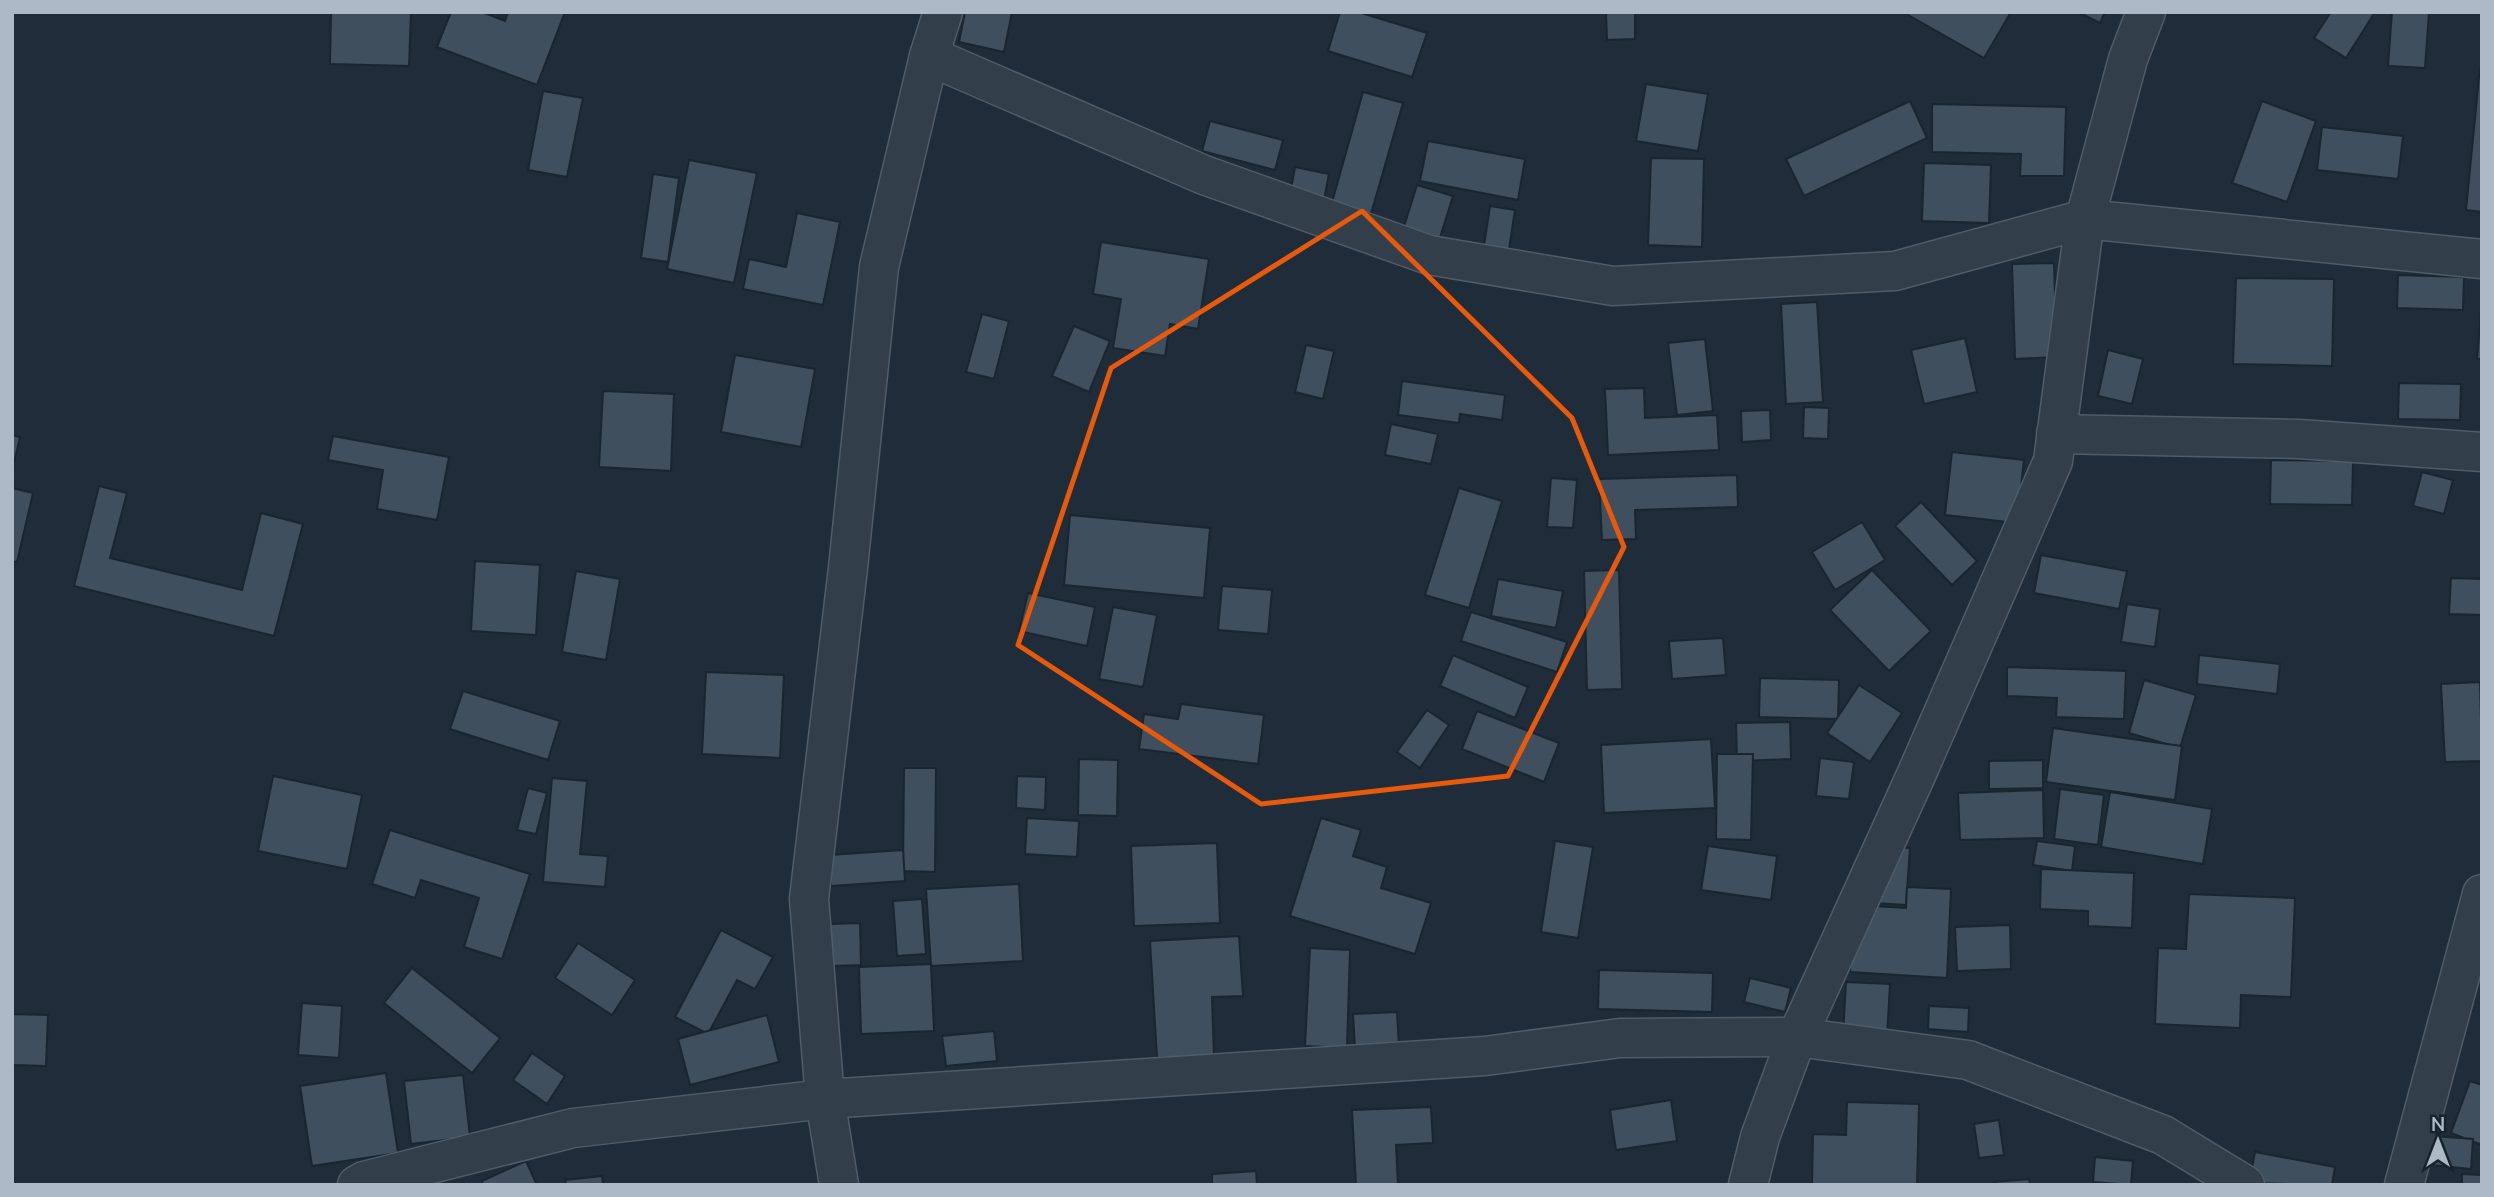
<svg xmlns="http://www.w3.org/2000/svg" width="2494" height="1197" viewBox="0 0 2494 1197" font-family="'Nunito Sans',sans-serif">
	<rect width="100%" height="100%" fill="#1f2c39"/>
	<g fill="#3f4f5e" stroke="#1a2530" stroke-width="2">
		<path d="M 331,12 L 411,12 L 409,66 L 330,64 Z"/>
		<path d="M 451,12 L 482,12 L 505,21 L 508,12 L 565,12 L 537,85 L 437,47 Z"/>
		<path d="M 965,12 L 1012,12 L 1004,52 L 959,42 Z"/>
		<path d="M 1340,12 L 1358,12 L 1427,33 L 1412,77 L 1328,51 Z"/>
		<path d="M 1606,12 L 1635,12 L 1635,39 L 1607,40 Z"/>
		<path d="M 1903,12 L 2011,12 L 1984,58 Z"/>
		<path d="M 2078,12 L 2105,12 L 2100,23 Z"/>
		<path d="M 2331,12 L 2375,12 L 2346,58 L 2314,38 Z"/>
		<path d="M 2392,12 L 2429,12 L 2425,68 L 2388,66 Z"/>
		<path d="M 2480,67 L 2482,67 L 2482,212 L 2466,210 Z"/>
		<path d="M 1646,84 L 1708,94 L 1698,151 L 1636,141 Z"/>
		<path d="M 543,91 L 583,98 L 567,177 L 528,170 Z"/>
		<path d="M 1363,92 L 1403,103 L 1368,224 L 1329,213 Z"/>
		<path d="M 1910,101 L 1927,138 L 1804,196 L 1786,159 Z"/>
		<path d="M 2262,101 L 2316,121 L 2287,202 L 2232,183 Z"/>
		<path d="M 1932,104 L 2066,107 L 2064,176 L 2020,176 L 2021,154 L 1932,152 Z"/>
		<path d="M 1210,121 L 1283,140 L 1275,170 L 1202,151 Z"/>
		<path d="M 2322,127 L 2403,136 L 2398,179 L 2317,170 Z"/>
		<path d="M 1428,141 L 1525,159 L 1518,200 L 1420,181 Z"/>
		<path d="M 1651,158 L 1704,159 L 1702,247 L 1648,245 Z"/>
		<path d="M 689,160 L 757,173 L 734,283 L 667,269 Z"/>
		<path d="M 1924,163 L 1991,165 L 1989,223 L 1922,221 Z"/>
		<path d="M 1295,167 L 1329,174 L 1323,205 L 1289,200 Z"/>
		<path d="M 653,174 L 679,178 L 668,262 L 641,258 Z"/>
		<path d="M 1417,185 L 1453,196 L 1437,247 L 1401,236 Z"/>
		<path d="M 1490,206 L 1515,210 L 1508,256 L 1483,252 Z"/>
		<path d="M 797,213 L 840,222 L 823,305 L 743,289 L 749,259 L 786,267 Z"/>
		<path d="M 1101,242 L 1209,259 L 1198,329 L 1170,324 L 1165,356 L 1113,348 L 1121,299 L 1093,294 Z"/>
		<path d="M 2054,263 L 2057,357 L 2015,359 L 2012,264 Z"/>
		<path d="M 2398,275 L 2464,277 L 2463,310 L 2397,308 Z"/>
		<path d="M 2236,278 L 2334,279 L 2332,366 L 2233,364 Z"/>
		<path d="M 2482,300 L 2482,359 L 2477,359 Z"/>
		<path d="M 1817,302 L 1823,402 L 1786,404 L 1781,304 Z"/>
		<path d="M 982,314 L 1009,321 L 994,379 L 966,372 Z"/>
		<path d="M 1074,326 L 1110,341 L 1089,392 L 1052,376 Z"/>
		<path d="M 1965,338 L 1977,392 L 1924,404 L 1911,350 Z"/>
		<path d="M 1705,339 L 1713,411 L 1677,415 L 1668,343 Z"/>
		<path d="M 1306,345 L 1334,351 L 1323,399 L 1295,392 Z"/>
		<path d="M 2108,350 L 2143,359 L 2132,404 L 2098,396 Z"/>
		<path d="M 735,355 L 815,369 L 801,447 L 721,432 Z"/>
		<path d="M 1402,381 L 1505,395 L 1502,420 L 1460,414 L 1459,423 L 1398,415 Z"/>
		<path d="M 2399,383 L 2461,384 L 2460,420 L 2398,419 Z"/>
		<path d="M 1644,388 L 1645,418 L 1717,415 L 1719,450 L 1608,455 L 1605,389 Z"/>
		<path d="M 603,391 L 674,394 L 671,471 L 599,467 Z"/>
		<path d="M 1804,407 L 1829,408 L 1828,439 L 1803,438 Z"/>
		<path d="M 1770,410 L 1771,440 L 1742,442 L 1741,411 Z"/>
		<path d="M 1391,424 L 1438,434 L 1431,464 L 1385,455 Z"/>
		<path d="M 12,435 L 20,437 L 12,471 Z"/>
		<path d="M 333,436 L 449,457 L 437,520 L 377,509 L 383,470 L 328,460 Z"/>
		<path d="M 1952,452 L 2024,460 L 2017,523 L 1945,515 Z"/>
		<path d="M 2271,460 L 2353,461 L 2352,505 L 2270,504 Z"/>
		<path d="M 2422,472 L 2453,480 L 2444,514 L 2413,506 Z"/>
		<path d="M 1737,475 L 1738,507 L 1635,510 L 1636,539 L 1602,540 L 1599,479 Z"/>
		<path d="M 1551,478 L 1577,480 L 1573,528 L 1547,527 Z"/>
		<path d="M 99,486 L 127,493 L 110,558 L 242,590 L 261,513 L 303,524 L 274,636 L 74,586 Z"/>
		<path d="M 12,488 L 33,493 L 17,562 L 12,561 Z"/>
		<path d="M 1459,488 L 1502,501 L 1469,608 L 1425,595 Z"/>
		<path d="M 1921,502 L 1977,561 L 1952,585 L 1895,526 Z"/>
		<path d="M 1070,515 L 1210,528 L 1204,598 L 1064,585 Z"/>
		<path d="M 1862,522 L 1885,560 L 1835,590 L 1812,552 Z"/>
		<path d="M 2041,555 L 2127,571 L 2119,609 L 2034,593 Z"/>
		<path d="M 475,561 L 540,565 L 536,635 L 471,631 Z"/>
		<path d="M 1619,570 L 1622,689 L 1587,690 L 1584,571 Z"/>
		<path d="M 1872,570 L 1931,631 L 1889,671 L 1830,610 Z"/>
		<path d="M 576,571 L 620,579 L 606,660 L 562,652 Z"/>
		<path d="M 2451,578 L 2482,579 L 2482,615 L 2449,614 Z"/>
		<path d="M 1498,579 L 1563,591 L 1556,628 L 1491,616 Z"/>
		<path d="M 1222,586 L 1272,590 L 1268,634 L 1218,630 Z"/>
		<path d="M 1028,593 L 1095,607 L 1087,646 L 1019,631 Z"/>
		<path d="M 2127,604 L 2160,609 L 2155,647 L 2121,642 Z"/>
		<path d="M 1113,607 L 1157,615 L 1143,687 L 1099,679 Z"/>
		<path d="M 1471,612 L 1567,642 L 1557,672 L 1461,641 Z"/>
		<path d="M 1723,638 L 1726,675 L 1672,679 L 1669,641 Z"/>
		<path d="M 1453,655 L 1528,687 L 1515,718 L 1440,686 Z"/>
		<path d="M 2199,655 L 2280,664 L 2277,694 L 2197,684 Z"/>
		<path d="M 2007,667 L 2126,671 L 2124,719 L 2056,717 L 2057,698 L 2007,696 Z"/>
		<path d="M 706,672 L 784,675 L 780,758 L 702,754 Z"/>
		<path d="M 1760,678 L 1839,680 L 1838,719 L 1759,717 Z"/>
		<path d="M 2144,680 L 2196,695 L 2180,748 L 2129,733 Z"/>
		<path d="M 2480,682 L 2482,761 L 2445,762 L 2441,684 Z"/>
		<path d="M 1859,685 L 1902,713 L 1870,762 L 1827,733 Z"/>
		<path d="M 463,691 L 560,721 L 548,760 L 450,729 Z"/>
		<path d="M 1181,704 L 1264,715 L 1258,764 L 1139,749 L 1144,714 L 1178,719 Z"/>
		<path d="M 1427,710 L 1449,725 L 1420,768 L 1397,752 Z"/>
		<path d="M 1477,711 L 1559,743 L 1544,782 L 1462,749 Z"/>
		<path d="M 1790,722 L 1791,759 L 1737,761 L 1736,723 Z"/>
		<path d="M 2053,728 L 2182,746 L 2175,800 L 2046,782 Z"/>
		<path d="M 1711,739 L 1715,808 L 1604,813 L 1601,745 Z"/>
		<path d="M 1717,754 L 1753,754 L 1751,840 L 1716,839 Z"/>
		<path d="M 1820,758 L 1854,762 L 1849,799 L 1816,796 Z"/>
		<path d="M 1079,759 L 1118,760 L 1117,816 L 1078,815 Z"/>
		<path d="M 2043,760 L 2043,788 L 1989,789 L 1989,761 Z"/>
		<path d="M 904,768 L 936,768 L 935,872 L 903,871 Z"/>
		<path d="M 273,776 L 362,795 L 347,869 L 258,851 Z"/>
		<path d="M 1017,776 L 1046,777 L 1045,810 L 1016,808 Z"/>
		<path d="M 552,778 L 587,781 L 580,854 L 608,856 L 605,887 L 543,882 Z"/>
		<path d="M 528,788 L 547,793 L 536,834 L 517,830 Z"/>
		<path d="M 2060,789 L 2104,795 L 2098,845 L 2054,839 Z"/>
		<path d="M 2043,790 L 2044,838 L 1960,840 L 1958,793 Z"/>
		<path d="M 2110,792 L 2212,809 L 2203,864 L 2101,847 Z"/>
		<path d="M 1027,818 L 1079,821 L 1077,857 L 1025,854 Z"/>
		<path d="M 1321,818 L 1361,830 L 1353,856 L 1387,867 L 1381,888 L 1431,903 L 1415,954 L 1290,916 Z"/>
		<path d="M 390,830 L 530,874 L 502,959 L 464,947 L 479,898 L 421,880 L 415,898 L 372,884 Z"/>
		<path d="M 1555,841 L 1593,847 L 1578,938 L 1541,932 Z"/>
		<path d="M 2037,841 L 2075,846 L 2072,871 L 2033,865 Z"/>
		<path d="M 1217,843 L 1220,923 L 1134,926 L 1131,846 Z"/>
		<path d="M 1708,846 L 1777,856 L 1771,900 L 1701,890 Z"/>
		<path d="M 1878,846 L 1910,848 L 1906,905 L 1874,903 Z"/>
		<path d="M 903,850 L 905,881 L 831,886 L 829,855 Z"/>
		<path d="M 2041,869 L 2134,873 L 2132,928 L 2088,926 L 2088,911 L 2040,909 Z"/>
		<path d="M 1019,884 L 1023,961 L 931,966 L 926,889 Z"/>
		<path d="M 1907,887 L 1951,889 L 1947,978 L 1850,972 L 1854,905 L 1906,908 Z"/>
		<path d="M 2189,894 L 2295,898 L 2291,997 L 2241,995 L 2240,1028 L 2155,1024 L 2158,948 L 2186,949 Z"/>
		<path d="M 922,899 L 926,954 L 897,956 L 893,901 Z"/>
		<path d="M 860,923 L 861,965 L 831,966 L 830,924 Z"/>
		<path d="M 2010,925 L 2011,969 L 1957,971 L 1955,927 Z"/>
		<path d="M 721,930 L 773,957 L 755,989 L 737,980 L 708,1034 L 675,1017 Z"/>
		<path d="M 1239,936 L 1243,996 L 1212,997 L 1214,1056 L 1157,1058 L 1150,941 Z"/>
		<path d="M 578,943 L 635,980 L 612,1015 L 555,978 Z"/>
		<path d="M 1310,948 L 1350,950 L 1347,1048 L 1305,1046 Z"/>
		<path d="M 931,964 L 934,1031 L 861,1034 L 859,967 Z"/>
		<path d="M 412,968 L 500,1038 L 472,1073 L 384,1003 Z"/>
		<path d="M 1599,970 L 1713,973 L 1712,1012 L 1598,1009 Z"/>
		<path d="M 1750,978 L 1791,988 L 1785,1012 L 1744,1002 Z"/>
		<path d="M 1846,982 L 1890,984 L 1887,1037 L 1843,1035 Z"/>
		<path d="M 302,1003 L 342,1006 L 339,1058 L 298,1055 Z"/>
		<path d="M 1929,1006 L 1969,1008 L 1968,1032 L 1928,1029 Z"/>
		<path d="M 1397,1012 L 1399,1047 L 1355,1048 L 1353,1014 Z"/>
		<path d="M 12,1014 L 48,1015 L 46,1066 L 12,1065 Z"/>
		<path d="M 767,1015 L 779,1062 L 690,1085 L 678,1039 Z"/>
		<path d="M 994,1031 L 997,1061 L 946,1066 L 942,1036 Z"/>
		<path d="M 532,1053 L 565,1076 L 547,1104 L 513,1080 Z"/>
		<path d="M 386,1073 L 398,1153 L 312,1166 L 300,1086 Z"/>
		<path d="M 463,1075 L 470,1137 L 411,1144 L 404,1081 Z"/>
		<path d="M 2470,1081 L 2482,1085 L 2482,1145 L 2451,1133 Z"/>
		<path d="M 1671,1100 L 1677,1141 L 1616,1150 L 1610,1110 Z"/>
		<path d="M 1847,1102 L 1919,1104 L 1917,1185 L 1812,1185 L 1813,1134 L 1846,1135 Z"/>
		<path d="M 1431,1107 L 1433,1143 L 1396,1145 L 1398,1185 L 1356,1185 L 1352,1110 Z"/>
		<path d="M 1999,1120 L 2004,1155 L 1979,1158 L 1974,1124 Z"/>
		<path d="M 2433,1136 L 2473,1139 L 2471,1169 L 2431,1165 Z"/>
		<path d="M 2255,1152 L 2335,1167 L 2332,1185 L 2249,1183 Z"/>
		<path d="M 2095,1157 L 2133,1161 L 2131,1185 L 2093,1182 Z"/>
		<path d="M 526,1161 L 537,1185 L 483,1185 L 482,1181 Z"/>
		<path d="M 1256,1171 L 1257,1185 L 1212,1185 L 1212,1174 Z"/>
		<path d="M 2462,1174 L 2482,1175 L 2482,1185 L 2462,1185 Z"/>
		<path d="M 602,1176 L 603,1185 L 566,1185 L 565,1180 Z"/>
		<path d="M 2029,1179 L 2030,1185 L 1995,1185 L 1994,1182 Z"/>
	</g>
	<g fill="none" stroke-linecap="round" stroke-linejoin="round">
		<defs>
			<g id="street">
				<path d="M 929,56 L 1204,175 L 1429,255 L 1613,286 L 1895,271 L 2085,219 L 2482,259"/>
				<path d="M 2056,434 L 2299,439 L 2482,452"/>
				<path d="M 357,1185 L 364,1181 L 573,1128 L 825,1099 L 1485,1056 L 1620,1038 L 1797,1037 L 1968,1060 L 2163,1135 L 2245,1185"/>
				<path d="M 839,1185 L 825,1099 L 809,899 L 848,568 L 879,267 L 929,56 L 943,12"/>
				<path d="M 1748,1185 L 1760,1137 L 1797,1037 L 1917,773 L 2053,461 L 2085,219 L 2128,59 L 2146,12"/>
				<path d="M 2404,1185 L 2482,894"/>
			</g>
		</defs>
		<use href="#street" stroke="#505c67" stroke-width="41"/>
		<use href="#street" stroke="#323e49" stroke-width="38"/>
	</g>
	<path fill="none" stroke="#e8590c" stroke-width="5" stroke-linejoin="round" d="M 1362,211 L 1572,418 L 1624,547 L 1508,776 L 1261,804 L 1018,645 L 1111,368 Z"/>
	<rect width="2494" height="1197" fill="none" stroke="#adb9c6" stroke-width="28"/>
	<g transform="translate(2438 1141)" stroke="#18232e" stroke-width="5" paint-order="stroke">
	<path d="M0-5L12 26L0 18L-12 26Z" fill="#adb9c6"/>
	<text y="-10" font-size="19" font-weight="bold" text-anchor="middle" fill="#adb9c6">N</text>
	</g>
</svg>
